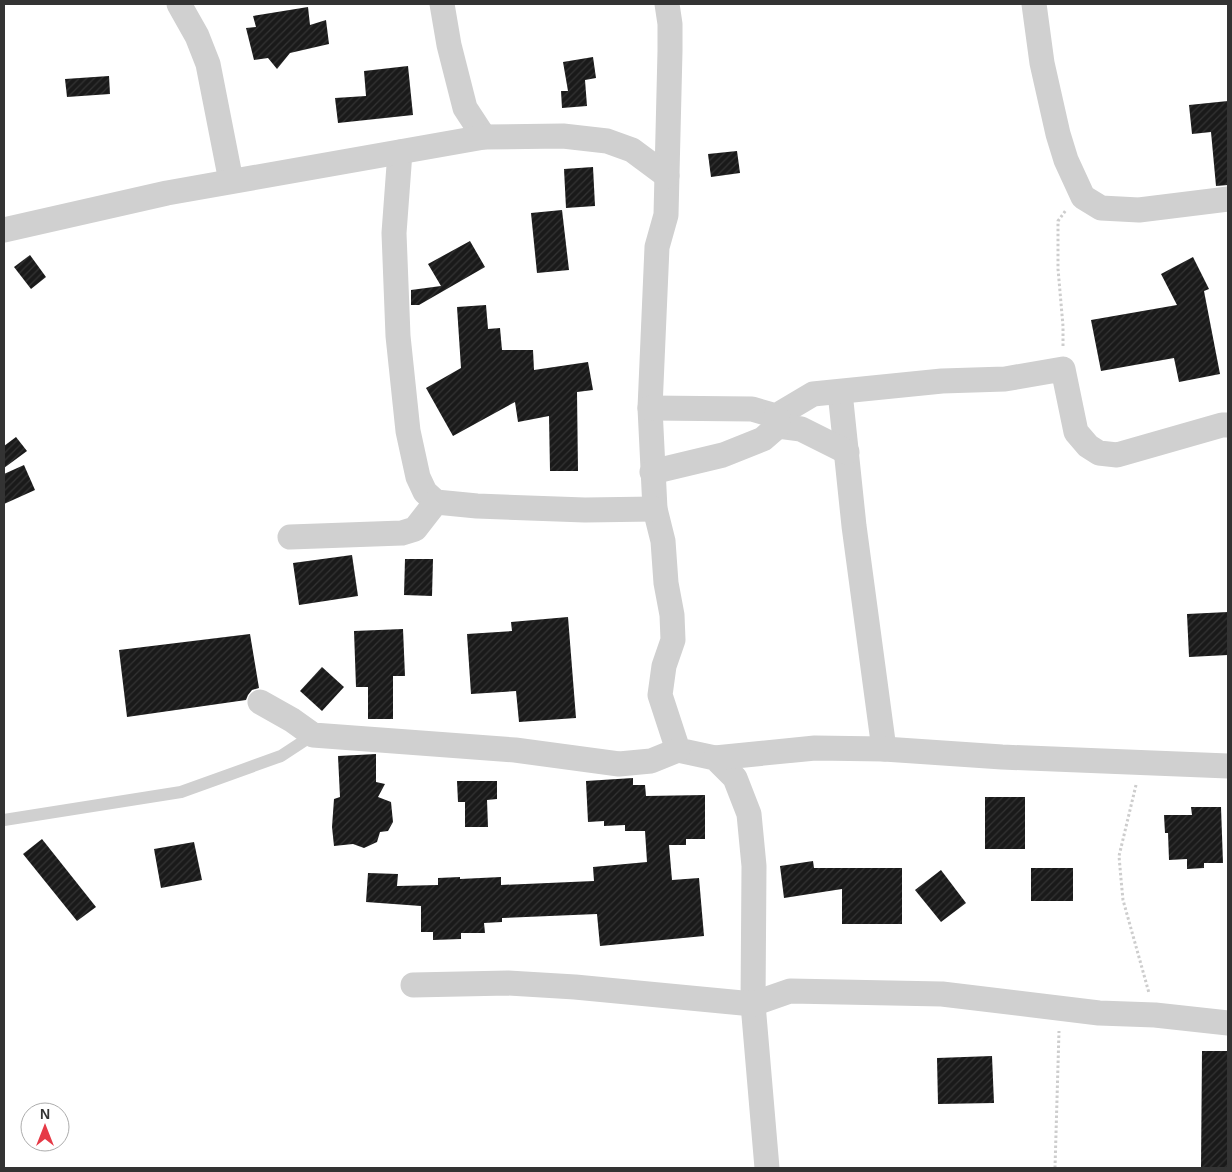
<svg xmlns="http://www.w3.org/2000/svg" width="1232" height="1172" viewBox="0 0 1232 1172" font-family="Helvetica,sans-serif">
	<defs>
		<pattern id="building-hatch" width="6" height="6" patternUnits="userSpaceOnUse" patternTransform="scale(1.25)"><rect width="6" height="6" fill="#1a1a1a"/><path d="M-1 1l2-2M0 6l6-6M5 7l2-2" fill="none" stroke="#333"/></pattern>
	</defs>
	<rect width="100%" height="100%" fill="#fff"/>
	<g fill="url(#building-hatch)">
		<path d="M 308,7 L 310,25 L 326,20 L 329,44 L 290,53 L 277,69 L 268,58 L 254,60 L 246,28 L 256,27 L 253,16 Z"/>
		<path d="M 593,57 L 596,78 L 585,80 L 587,106 L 562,108 L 561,91 L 568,91 L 563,62 Z"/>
		<path d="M 408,66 L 413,115 L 338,123 L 335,98 L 366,96 L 364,71 Z"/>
		<path d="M 109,76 L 110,94 L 67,97 L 65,79 Z"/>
		<path d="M 1228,101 L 1228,185 L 1216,186 L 1211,132 L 1192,134 L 1189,105 Z"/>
		<path d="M 737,151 L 740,173 L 711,177 L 708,154 Z"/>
		<path d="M 593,167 L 595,206 L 566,208 L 564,169 Z"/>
		<path d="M 562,210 L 569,270 L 537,273 L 531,213 Z"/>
		<path d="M 470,241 L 485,267 L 419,305 L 411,305 L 411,290 L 441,286 L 428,264 Z"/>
		<path d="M 30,255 L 46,277 L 31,289 L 14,267 Z"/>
		<path d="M 1193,257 L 1209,289 L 1204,291 L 1220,374 L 1179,382 L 1174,358 L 1101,371 L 1091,320 L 1177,305 L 1161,274 Z"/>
		<path d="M 486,305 L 488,329 L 500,328 L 502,350 L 533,350 L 534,370 L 588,362 L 593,390 L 577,392 L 578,471 L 550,471 L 549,416 L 518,422 L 515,402 L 453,436 L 426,388 L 461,368 L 457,307 Z"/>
		<path d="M 16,437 L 27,451 L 4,468 L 4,446 Z"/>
		<path d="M 24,465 L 35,490 L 4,504 L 4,474 Z"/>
		<path d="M 352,555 L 358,596 L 299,605 L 293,563 Z"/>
		<path d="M 405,559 L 433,559 L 432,596 L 404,595 Z"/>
		<path d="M 1228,612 L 1228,655 L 1189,657 L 1187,614 Z"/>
		<path d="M 568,617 L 576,718 L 519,722 L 516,691 L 471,694 L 467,634 L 512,631 L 511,622 Z"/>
		<path d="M 403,629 L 405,676 L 393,676 L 393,719 L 368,719 L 368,687 L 356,687 L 354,631 Z"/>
		<path d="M 250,634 L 259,688 L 252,690 L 248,695 L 246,700 L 127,717 L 119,650 Z"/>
		<path d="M 322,667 L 344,687 L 322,711 L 300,691 Z"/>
		<path d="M 376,754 L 376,782 L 385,784 L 378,797 L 391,802 L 393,822 L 388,831 L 380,832 L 377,842 L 364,848 L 353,844 L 334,846 L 332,827 L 334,799 L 340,797 L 338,756 Z"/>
		<path d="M 633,778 L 633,785 L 645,785 L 646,796 L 705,795 L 705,839 L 686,839 L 686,845 L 669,845 L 672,880 L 699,878 L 704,936 L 600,946 L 597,914 L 502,918 L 502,922 L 484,923 L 485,933 L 461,933 L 461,939 L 433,940 L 433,932 L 421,932 L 421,906 L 366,902 L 368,873 L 398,874 L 397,886 L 438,885 L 438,878 L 460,877 L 460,879 L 501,877 L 501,885 L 594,881 L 593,867 L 647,862 L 645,831 L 625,831 L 625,825 L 604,826 L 604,821 L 588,822 L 586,781 Z"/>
		<path d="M 457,781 L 497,781 L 497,799 L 487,800 L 488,827 L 465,827 L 465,802 L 458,802 Z"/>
		<rect x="985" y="797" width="40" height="52"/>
		<path d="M 1191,807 L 1221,807 L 1223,863 L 1204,863 L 1204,868 L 1187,869 L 1187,859 L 1169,860 L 1168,833 L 1165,833 L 1164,815 L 1192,815 Z"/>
		<path d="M 42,839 L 96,907 L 77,921 L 23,854 Z"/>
		<path d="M 194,842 L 202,880 L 161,888 L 154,849 Z"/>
		<path d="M 813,861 L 814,868 L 902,868 L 902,924 L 842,924 L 842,889 L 784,898 L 780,866 Z"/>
		<rect x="1031" y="868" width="42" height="33"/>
		<path d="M 941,870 L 966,903 L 941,922 L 915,890 Z"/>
		<path d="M 1202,1051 L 1228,1051 L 1228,1168 L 1201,1168 Z"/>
		<path d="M 992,1056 L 994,1103 L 938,1104 L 937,1058 Z"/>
	</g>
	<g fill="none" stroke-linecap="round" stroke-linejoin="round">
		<g stroke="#cdcdcd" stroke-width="3" stroke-dasharray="2.5 2.5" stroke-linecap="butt">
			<path d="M 1063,346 L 1063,326 L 1058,269 L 1058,221 L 1066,210"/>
			<path d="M 1136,785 L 1119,856 L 1121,879 L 1123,900 L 1149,993"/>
			<path d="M 1055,1168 L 1059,1031"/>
		</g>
		<path stroke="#d0d0d0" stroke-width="12" d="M 4,820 L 181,792 L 281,756 L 313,735"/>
		<g stroke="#d0d0d0" stroke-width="25">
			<path d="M 179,4 L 197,36 L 208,64 L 231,181"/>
			<path d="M 442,4 L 449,45 L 465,108 L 484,137"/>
			<path d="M 667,4 L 670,24 L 670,51 L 666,215 L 657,247 L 650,408 L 655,509 L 663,541 L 666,583 L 672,615 L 673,640 L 664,666 L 660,695 L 678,750 L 715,758 L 735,778 L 749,814 L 754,866 L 753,1004 L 767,1168"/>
			<path d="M 1034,4 L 1042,63 L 1058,134 L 1066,160 L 1083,197 L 1101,208 L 1139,210 L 1228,199"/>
			<path d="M 400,152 L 394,233 L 398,336 L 408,431 L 418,477 L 425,492 L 436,502 L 477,506 L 585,510 L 655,509"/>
			<path d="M 4,230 L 167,193 L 484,137 L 563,136 L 607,141 L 632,150 L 667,176"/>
			<path d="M 840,392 L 854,526 L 884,749"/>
			<path d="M 650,408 L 752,409 L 776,416 L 813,394 L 942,381 L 1005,379 L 1063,369 L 1076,432 L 1088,446 L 1099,453 L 1117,455 L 1222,425 L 1228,425"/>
			<path d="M 778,426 L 801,429 L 847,452"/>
			<path d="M 652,472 L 723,455 L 763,439 L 778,426 L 776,416"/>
			<path d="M 290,537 L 402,533 L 415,529 L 436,502"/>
			<path d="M 260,702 L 292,720 L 313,735 L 515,750 L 619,764 L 651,761 L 678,750"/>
			<path d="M 715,758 L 815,748 L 884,749 L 1002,757 L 1228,766"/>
			<path d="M 413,985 L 508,983 L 575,987 L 753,1004 L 790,991 L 942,994 L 1099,1013 L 1155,1015 L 1228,1023"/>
		</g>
	</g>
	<rect width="1232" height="1172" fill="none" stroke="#333333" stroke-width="10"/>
	<g transform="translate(45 1127)"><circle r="24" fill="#ffffff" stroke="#adadad"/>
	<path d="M0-4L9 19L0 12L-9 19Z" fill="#e63946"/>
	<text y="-8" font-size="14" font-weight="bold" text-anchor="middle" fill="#333333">N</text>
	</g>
</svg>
